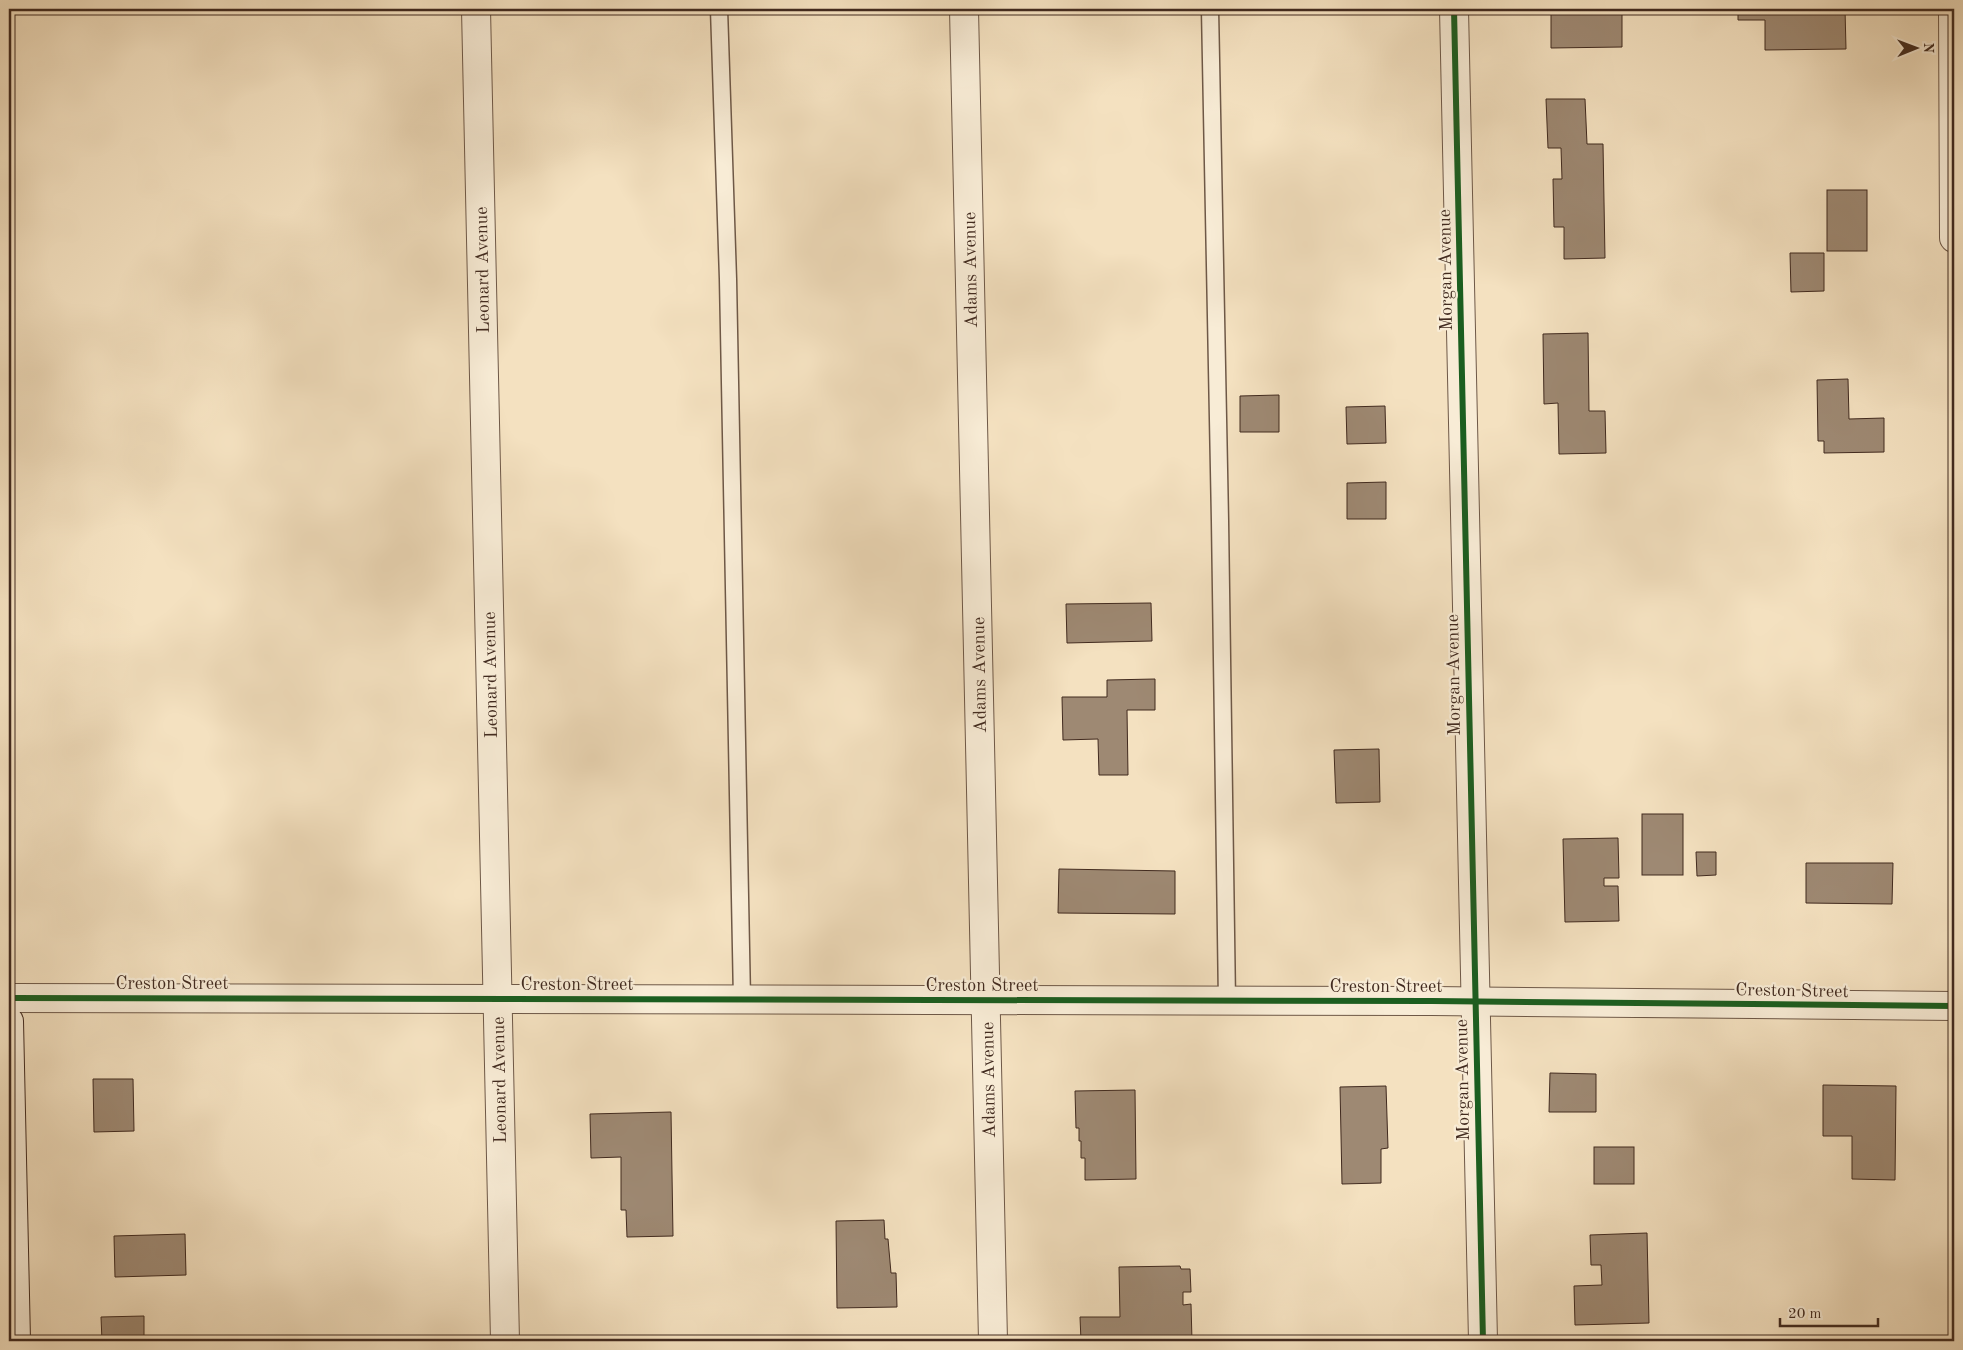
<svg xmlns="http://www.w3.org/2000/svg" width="1963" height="1350" viewBox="0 0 1963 1350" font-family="'Old Standard TT',serif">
	<rect width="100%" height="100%" fill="#f4e1c0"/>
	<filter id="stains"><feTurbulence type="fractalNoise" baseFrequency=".004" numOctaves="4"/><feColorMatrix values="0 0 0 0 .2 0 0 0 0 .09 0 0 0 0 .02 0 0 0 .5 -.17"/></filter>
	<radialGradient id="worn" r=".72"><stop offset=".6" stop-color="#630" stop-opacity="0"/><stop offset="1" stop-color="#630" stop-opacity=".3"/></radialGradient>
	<g fill="#9e8973" stroke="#412a1f">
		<path d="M 1551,9 L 1622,9 L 1622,47 L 1551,48 Z"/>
		<path d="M 1738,9 L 1845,9 L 1846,49 L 1765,50 L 1765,20 L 1738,20 Z"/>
		<path d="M 1546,99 L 1585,99 L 1587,144 L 1603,144 L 1605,258 L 1564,259 L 1564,227 L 1554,227 L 1553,179 L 1562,179 L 1561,148 L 1548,148 Z"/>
		<rect x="1827" y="190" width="40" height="61"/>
		<path d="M 1790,253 L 1824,253 L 1824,291 L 1791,292 Z"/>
		<path d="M 1588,333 L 1589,411 L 1605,411 L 1606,453 L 1559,454 L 1558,403 L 1544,404 L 1543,334 Z"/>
		<path d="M 1848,379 L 1849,419 L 1884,418 L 1884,452 L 1824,453 L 1824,441 L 1818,441 L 1817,380 Z"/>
		<path d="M 1279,395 L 1279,432 L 1240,432 L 1240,396 Z"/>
		<path d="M 1385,406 L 1386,443 L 1347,444 L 1346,407 Z"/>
		<path d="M 1386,482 L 1386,519 L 1347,519 L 1347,483 Z"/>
		<path d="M 1151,603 L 1152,641 L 1067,643 L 1066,604 Z"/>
		<path d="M 1155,679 L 1155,710 L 1127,710 L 1128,775 L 1099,775 L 1098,739 L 1063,740 L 1062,697 L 1107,697 L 1107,680 Z"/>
		<path d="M 1379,749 L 1380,802 L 1336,803 L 1334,750 Z"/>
		<rect x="1642" y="814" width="41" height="61"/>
		<path d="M 1618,838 L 1619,878 L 1604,878 L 1604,886 L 1618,886 L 1619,921 L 1565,922 L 1563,839 Z"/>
		<path d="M 1696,852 L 1716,852 L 1716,875 L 1697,876 Z"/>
		<path d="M 1806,863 L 1893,863 L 1892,904 L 1806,903 Z"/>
		<path d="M 1059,869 L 1175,871 L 1175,914 L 1058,913 Z"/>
		<path d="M 1550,1073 L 1596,1074 L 1596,1112 L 1549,1112 Z"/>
		<path d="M 93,1079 L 133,1079 L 134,1131 L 94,1132 Z"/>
		<path d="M 1823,1085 L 1896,1086 L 1895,1180 L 1852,1179 L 1852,1136 L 1823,1136 Z"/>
		<path d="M 1386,1086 L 1388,1148 L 1381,1149 L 1381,1183 L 1342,1184 L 1340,1087 Z"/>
		<path d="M 1135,1090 L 1136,1179 L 1085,1180 L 1085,1158 L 1081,1158 L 1081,1141 L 1079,1141 L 1079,1128 L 1076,1128 L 1075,1091 Z"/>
		<path d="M 671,1112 L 673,1236 L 627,1237 L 626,1210 L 621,1210 L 621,1157 L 591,1158 L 590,1114 Z"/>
		<rect x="1594" y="1147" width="40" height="37"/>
		<path d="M 884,1220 L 885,1239 L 888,1239 L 891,1273 L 896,1273 L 897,1307 L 837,1308 L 836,1221 Z"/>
		<path d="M 1647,1233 L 1649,1323 L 1575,1325 L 1574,1286 L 1602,1285 L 1601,1265 L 1591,1265 L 1590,1235 Z"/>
		<path d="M 185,1234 L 186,1275 L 115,1277 L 114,1236 Z"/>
		<path d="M 1180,1266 L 1181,1269 L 1190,1269 L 1191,1292 L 1183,1292 L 1183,1305 L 1191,1304 L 1192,1341 L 1081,1341 L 1080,1317 L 1120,1317 L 1119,1267 Z"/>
		<path d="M 144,1316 L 144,1341 L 102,1341 L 101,1317 Z"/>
	</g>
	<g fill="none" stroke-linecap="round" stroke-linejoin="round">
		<defs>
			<g id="lane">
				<path d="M 719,9 L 728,279 L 742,1000"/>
				<path d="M 1210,9 L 1220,521 L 1227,1002"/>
			</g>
			<g id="street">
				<path d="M 476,9 L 505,1341"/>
				<path d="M 964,9 L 993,1341"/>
				<path d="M 1454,9 L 1483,1341"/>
				<path d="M 1953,9 L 1954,238"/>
				<path d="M 9,998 L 1432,1001 L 1954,1006"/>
			</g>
			<path id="secondary" d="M 9,1021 L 16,1341"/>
		</defs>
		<use href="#lane" stroke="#6e5847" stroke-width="19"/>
		<use href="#street" stroke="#6e5847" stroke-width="30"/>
		<use href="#secondary" stroke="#412a1f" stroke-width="30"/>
		<use href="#lane" stroke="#f8ecd6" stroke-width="16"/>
		<use href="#street" stroke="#f8ecd6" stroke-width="28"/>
		<use href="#secondary" stroke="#f8ecd6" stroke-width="28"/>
		<defs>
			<g id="cycleway">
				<path d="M 1454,9 L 1483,1341"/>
				<path d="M 9,998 L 1432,1001 L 1954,1006"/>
			</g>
		</defs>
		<use href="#cycleway" stroke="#f8ecd6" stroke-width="9"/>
		<use href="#cycleway" stroke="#1b5e20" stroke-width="6"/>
	</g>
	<g text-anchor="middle" stroke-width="4.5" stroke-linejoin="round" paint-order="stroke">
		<g font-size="18" fill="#412a1f" stroke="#f8ecd6">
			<text transform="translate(482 270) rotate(-91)" y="6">Leonard Avenue</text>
			<text transform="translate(970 270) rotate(-91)" y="6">Adams Avenue</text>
			<text transform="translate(1445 270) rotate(-91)" y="6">Morgan Avenue</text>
			<text transform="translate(490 675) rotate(-91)" y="6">Leonard Avenue</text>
			<text transform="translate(979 675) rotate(-91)" y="6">Adams Avenue</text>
			<text transform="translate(1453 675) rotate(-91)" y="6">Morgan Avenue</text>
			<text x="172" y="989">Creston Street</text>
			<text x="577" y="990">Creston Street</text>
			<text x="982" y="991">Creston Street</text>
			<text x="1386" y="992">Creston Street</text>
			<text transform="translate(1792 990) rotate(1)" y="6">Creston Street</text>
			<text transform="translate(499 1080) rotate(-91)" y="6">Leonard Avenue</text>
			<text transform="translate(988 1080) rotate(-91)" y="6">Adams Avenue</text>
			<text transform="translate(1462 1080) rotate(-91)" y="6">Morgan Avenue</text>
		</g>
	</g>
	<rect width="1963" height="1350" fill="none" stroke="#f4e1c0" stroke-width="30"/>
	<rect x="10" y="10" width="1943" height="1330" fill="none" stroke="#412a1f" stroke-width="2.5"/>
	<rect x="15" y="15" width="1933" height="1320" fill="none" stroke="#412a1f"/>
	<g transform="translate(1916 48) rotate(89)" stroke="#f8ecd6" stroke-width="4" paint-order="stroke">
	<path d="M0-4L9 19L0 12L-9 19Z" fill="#412a1f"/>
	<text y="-8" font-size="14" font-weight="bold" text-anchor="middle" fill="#412a1f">N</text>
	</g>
	<path d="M1780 1318v8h98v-8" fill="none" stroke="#412a1f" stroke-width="2.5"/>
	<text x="1788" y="1318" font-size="15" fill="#412a1f" stroke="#f8ecd6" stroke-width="4" paint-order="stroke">20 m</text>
	<rect width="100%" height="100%" filter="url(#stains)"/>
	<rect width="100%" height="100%" fill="url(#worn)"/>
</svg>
